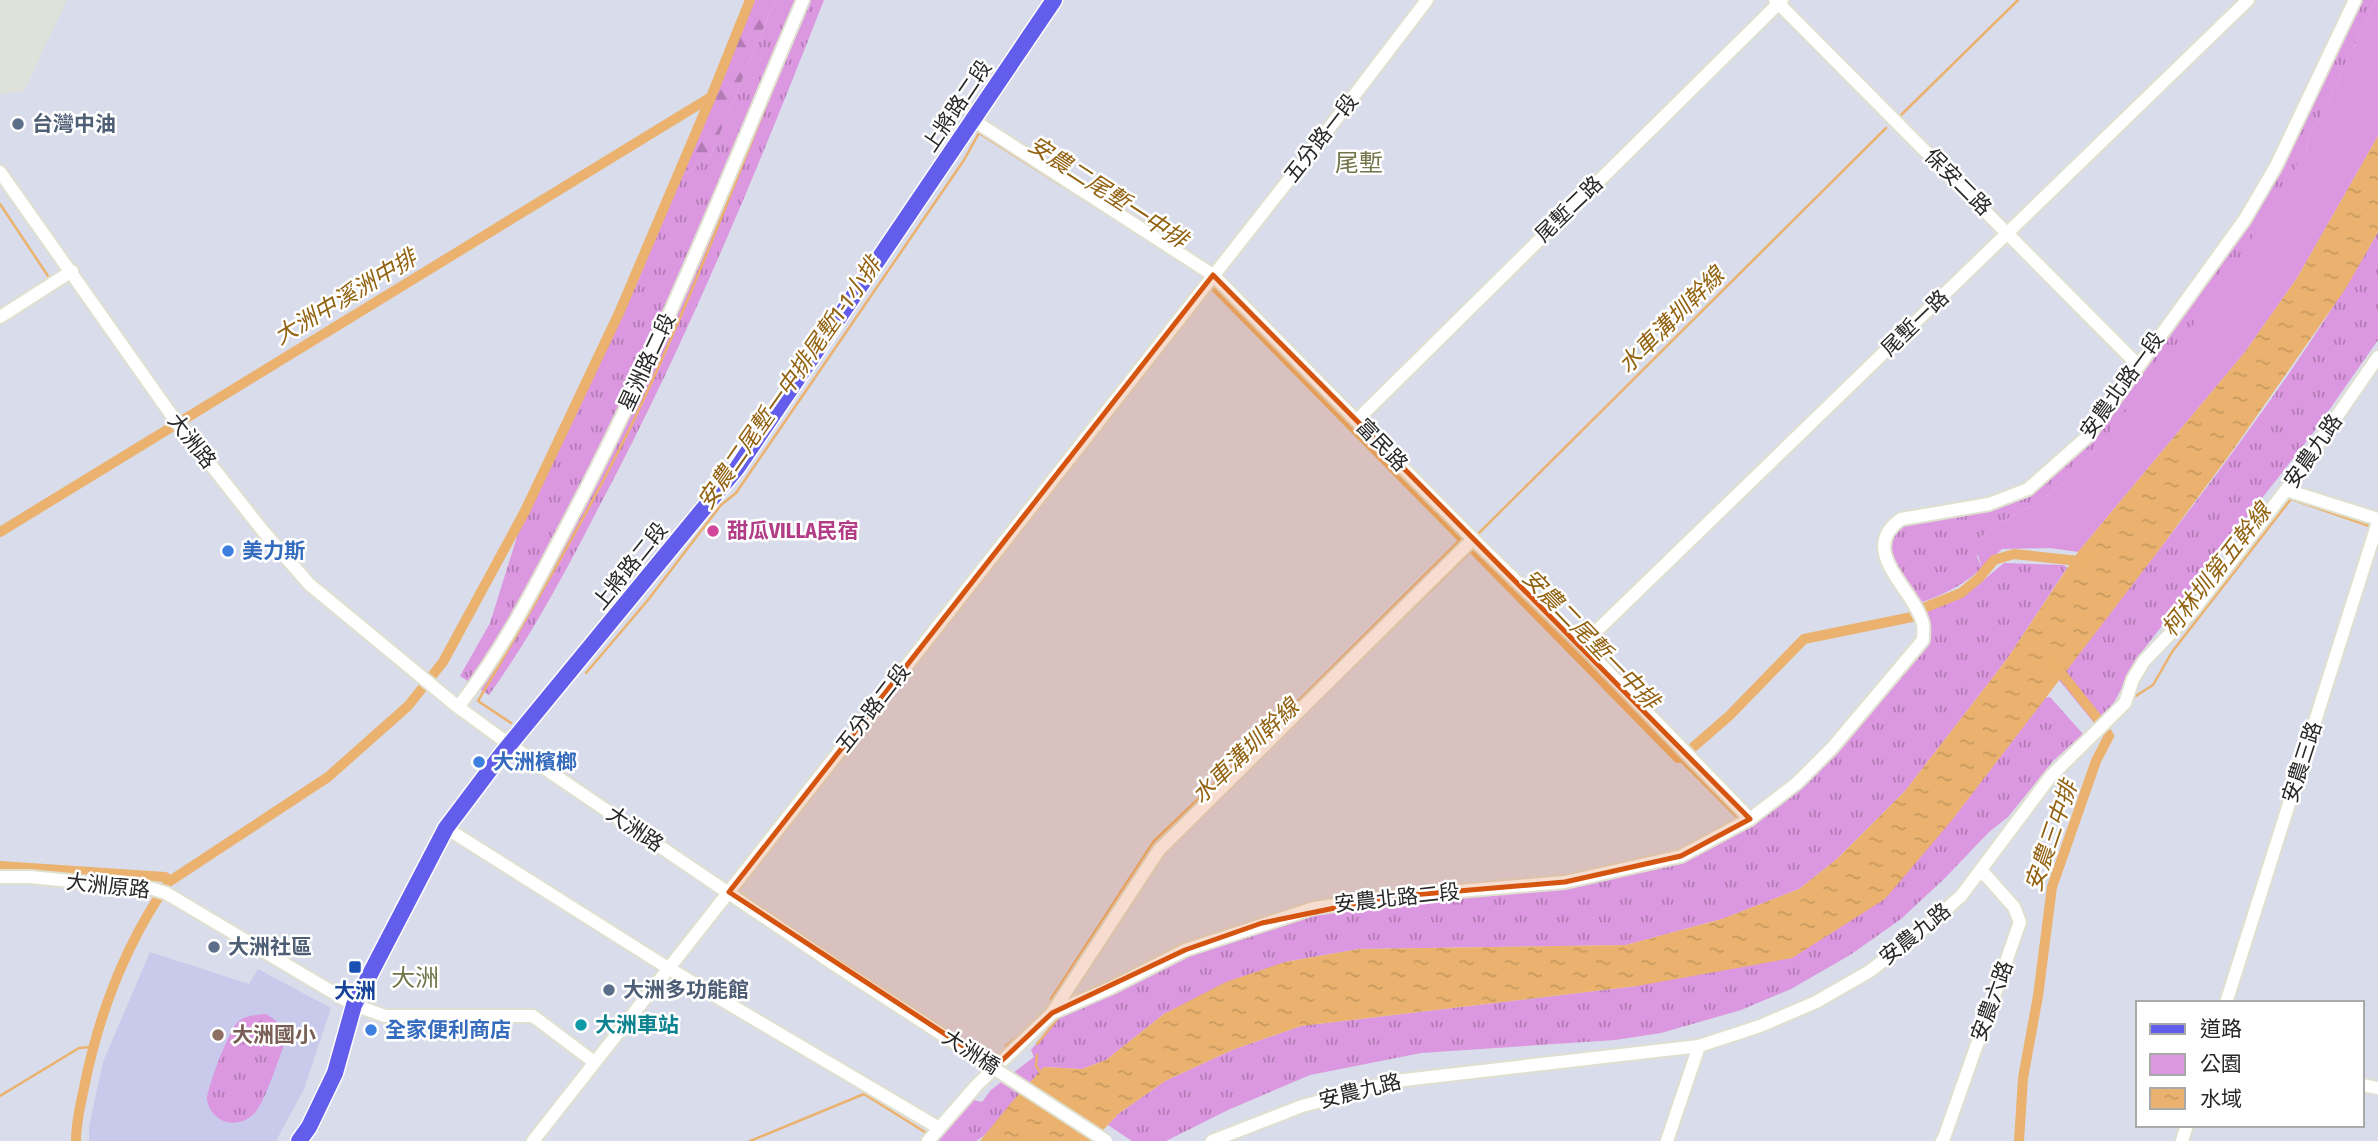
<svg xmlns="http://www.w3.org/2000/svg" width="2378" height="1141" viewBox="0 0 2378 1141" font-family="'Fira Sans Condensed','Noto Sans TC',sans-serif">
	<defs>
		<pattern id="grass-tufts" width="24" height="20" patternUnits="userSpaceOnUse" patternTransform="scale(1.75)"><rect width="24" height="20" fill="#db97df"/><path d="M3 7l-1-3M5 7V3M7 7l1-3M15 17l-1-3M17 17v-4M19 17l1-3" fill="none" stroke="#b27bb5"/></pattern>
		<pattern id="forest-firs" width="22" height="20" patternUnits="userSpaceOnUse" patternTransform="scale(1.75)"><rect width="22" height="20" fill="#db97df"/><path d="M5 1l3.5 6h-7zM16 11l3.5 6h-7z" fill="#b27bb5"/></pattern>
		<pattern id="water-ripples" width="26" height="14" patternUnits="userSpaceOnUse" patternTransform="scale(1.75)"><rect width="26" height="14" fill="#eab26e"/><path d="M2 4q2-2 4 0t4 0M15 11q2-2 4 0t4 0" fill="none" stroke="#c9995f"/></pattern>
	</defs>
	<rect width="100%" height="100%" fill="#d9dcea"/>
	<path fill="#dee2da" d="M 0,0 L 67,0 L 24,91 L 0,94 Z"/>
	<path fill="#c9caeb" d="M 150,952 L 249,984 L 258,969 L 331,1008 L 304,1089 L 276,1141 L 89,1141 L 89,1127 L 103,1062 Z"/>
	<g fill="url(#grass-tufts)">
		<path d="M 775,0 L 824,0 C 757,171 687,341 601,503 C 567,569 532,635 489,695 L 460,676 L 490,623 L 525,511 L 619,313 L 675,182 L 711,155 Z"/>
		<path d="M 2355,0 L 2376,0 L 2322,115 L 2310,133 L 2306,151 L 2270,212 L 2220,290 L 2170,357 L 2094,452 L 2067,481 L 2032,506 L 2013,515 L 1982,536 L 1977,557 L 1982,568 C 1961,587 1941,596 1914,605 L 1890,568 L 1889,527 L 2028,489 L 2088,436 L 2245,219 Z"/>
		<path d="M 2378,232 L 2378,340 L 2313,433 L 2140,654 L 2111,708 L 2095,724 L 2059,680 C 2170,534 2288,391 2378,232 Z"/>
		<path d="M 2004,563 L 2064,565 L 2067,568 L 2007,659 L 1905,791 L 1837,859 L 1799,889 L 1722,919 L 1626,945 L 1359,949 L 1285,962 L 1164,1014 L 1106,1060 L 1082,1069 L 1044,1067 L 984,1136 L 976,1141 L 937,1141 L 970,1099 L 982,1102 L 991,1090 L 1034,1057 L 1031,1050 L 1055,1021 L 1110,988 L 1185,950 L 1315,908 L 1565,882 L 1681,856 L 1797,783 L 1923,640 L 1919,614 L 1948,603 L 1974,588 Z"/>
		<path d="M 2050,697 L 2083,734 L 2053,761 L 2008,817 L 1989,832 L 1945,878 L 1901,919 L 1850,955 L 1791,989 L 1741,1010 L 1661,1033 L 1615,1040 L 1421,1053 L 1310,1075 L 1228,1110 L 1166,1141 L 1132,1141 L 1108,1125 L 1118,1114 L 1165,1081 L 1232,1050 L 1301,1026 L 1637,986 L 1952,820 L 2045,698 Z"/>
		<path d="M 266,1014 C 279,1021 285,1030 284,1045 C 277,1063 267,1096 257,1110 C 242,1131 212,1125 207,1100 C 206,1090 229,1032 236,1024 C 243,1015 255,1015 266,1014 Z"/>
	</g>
	<path fill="url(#forest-firs)" d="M 750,0 L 775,0 L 711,155 L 675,182 Z"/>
	<path fill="#db97df" d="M 2376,0 L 2378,0 L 2378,136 L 2297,278 L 2245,352 L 2078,552 L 2050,548 L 2002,549 L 1982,568 L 1976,549 L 1982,536 L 2013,515 L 2032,506 L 2067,481 L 2094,452 L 2220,290 L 2306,151 L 2310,133 L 2322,115 Z"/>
	<path fill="url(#water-ripples)" d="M 2378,136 L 2378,232 L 2346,288 L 2233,450 L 2159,550 L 1952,820 L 1885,899 L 1792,958 L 1637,986 L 1301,1026 L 1232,1050 L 1165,1081 L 1118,1114 L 1093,1141 L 980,1141 L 1011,1103 L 1044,1067 L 1082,1069 L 1106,1060 L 1164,1014 L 1226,982 L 1285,962 L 1359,949 L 1626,945 L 1722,919 L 1799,889 L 1837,859 L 1905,791 L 2007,659 L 2078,552 L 2245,352 L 2297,278 Z"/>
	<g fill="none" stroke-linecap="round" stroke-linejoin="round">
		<g stroke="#eab26e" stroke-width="2.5">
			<path d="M 1898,118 L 2018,0"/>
			<path d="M 0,204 L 50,279"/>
			<path d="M 1479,533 L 1886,128"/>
			<path d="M 586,673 L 648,600 L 721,505 L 736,493 L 964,160 L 979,133 L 1126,226"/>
			<path d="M 2131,699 L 2153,685 L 2172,652 L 2291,499 L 2372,527"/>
			<path d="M 511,723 L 478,701 C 532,609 586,518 633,422 C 688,307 733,187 781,68"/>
			<path d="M 1264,754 L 1472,550"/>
			<path d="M 1678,758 L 1738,818"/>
			<path d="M 1051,999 L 1154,841 L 1230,769 L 1462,538"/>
			<path d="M 1037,1044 L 1058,1018"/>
			<path d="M 1006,1046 L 1022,1033"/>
			<path d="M 1037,1055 L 1036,1066 L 1041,1073"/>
			<path d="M 0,1096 L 79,1048 L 92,1047"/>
			<path d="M 750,1141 L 864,1094 L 928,1134"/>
		</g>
		<g stroke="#eab26e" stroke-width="10">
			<path d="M 1215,287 L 1462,538"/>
			<path d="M 0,532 L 711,97"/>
			<path d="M 1473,549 L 1678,758"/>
			<path d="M 1926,607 L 1961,593 L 1979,578 L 1994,560 L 2014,554 L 2079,561 L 2084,559"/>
			<path d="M 1691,749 L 1729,716 L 1804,639 L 1912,617"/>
			<path d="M 0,866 L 165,877 L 170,881 L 328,777 L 408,706 L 443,662 L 525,511 L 619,313 L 711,97 L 750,0"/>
			<path d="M 76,1141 C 76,1123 80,1106 84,1088 C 98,1017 125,946 166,886"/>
			<path d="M 2019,1141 L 2023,1078 L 2038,996 L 2052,887 L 2096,761 L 2109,736 L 2101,723 L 2054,664"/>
		</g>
		<defs>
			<g id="minor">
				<path d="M 1775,0 L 2138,365"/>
				<path d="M 973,120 L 1213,275 L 1473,539 L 1582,645 L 1750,819"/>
				<path d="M 0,172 L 170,413 L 263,531 L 309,584 L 458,707 L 510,745 L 835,965"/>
				<path d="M 0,317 L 72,271"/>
				<path d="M 1357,420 L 1782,0"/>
				<path d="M 2286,490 L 2378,519"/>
				<path d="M 1582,645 L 2248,0"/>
				<path d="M 458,707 C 504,649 538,581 572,516 C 660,349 729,174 803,0"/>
				<path d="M 446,828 L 668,968 L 939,1128"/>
				<path d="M 0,877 L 30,877 L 153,889 L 166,893 L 354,1005 L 385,1016 L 533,1016 L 594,1062"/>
				<path d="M 2226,1003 L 2378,522"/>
				<path d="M 1052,1013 L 1110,988 L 1185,950 L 1314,908 L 1388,897 L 1565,882 L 1681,856 L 1750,819 L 1797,783 L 1832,748 L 1923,640 C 1923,635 1924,629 1923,624 C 1914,588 1856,551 1901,519 L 1989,504 L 2028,489 L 2088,436 L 2245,219 L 2276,166 L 2355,0"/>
				<path d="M 2362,1085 L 2378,1088"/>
				<path d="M 533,1141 L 1317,144 L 1427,0"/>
				<path d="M 928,1141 L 977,1085 L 1052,1013 L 1159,850 L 1473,539"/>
				<path d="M 1212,1141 L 1302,1106 L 1395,1081 L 1699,1046 L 1760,1026 L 1816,1002 L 1870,971 L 1919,933 L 1961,896 L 2051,776 L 2125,703 L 2133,679 L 2144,661 L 2194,609 L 2286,490 L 2378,357"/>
				<path d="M 1667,1141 L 1699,1046"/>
				<path d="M 1942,1141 L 1944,1138 L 2020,922 L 2014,907 L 1982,871"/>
				<path d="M 2182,1141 L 2187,1125"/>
			</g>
			<path id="major" d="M 299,1141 L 309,1127 L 335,1073 L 354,1005 L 446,828 L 501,755 L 737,468 L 1054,0"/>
		</defs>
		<use href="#minor" stroke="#dfe0cf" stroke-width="16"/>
		<use href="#major" stroke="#fff" stroke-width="19"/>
		<use href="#minor" stroke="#fff" stroke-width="12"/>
		<use href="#major" stroke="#635dec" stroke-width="16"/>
		<defs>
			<path id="minor-bridge" d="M 835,965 L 1106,1141"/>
		</defs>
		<use href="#minor-bridge" stroke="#dfe0cf" stroke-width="16" stroke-linecap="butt"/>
		<use href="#minor-bridge" stroke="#fff" stroke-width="12"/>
	</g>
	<path fill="#d5540f" fill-opacity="0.2" stroke="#d5540f" stroke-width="5" stroke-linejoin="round" d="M 1213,275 L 1750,819 L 1681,856 L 1565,882 L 1388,897 L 1262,923 L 1185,950 L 1052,1013 L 995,1067 L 729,892 Z"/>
	<g fill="#5c6f8a" stroke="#fff" stroke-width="2.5">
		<circle cx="18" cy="124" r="7"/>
		<circle cx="214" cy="947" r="7"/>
		<circle cx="609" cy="990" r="7"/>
	</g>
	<circle fill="#d1479c" stroke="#fff" stroke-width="2.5" cx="713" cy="531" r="7"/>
	<g fill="#3f7fe0" stroke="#fff" stroke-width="2.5">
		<circle cx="228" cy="551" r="7"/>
		<circle cx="479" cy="762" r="7"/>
		<circle cx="371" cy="1030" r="7"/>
	</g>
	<rect fill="#1a4fb4" stroke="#fff" stroke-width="2.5" x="348" y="960" width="14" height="14" rx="3.5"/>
	<circle fill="#0f9aa8" stroke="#fff" stroke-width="2.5" cx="581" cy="1025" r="7"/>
	<circle fill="#8d6e63" stroke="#fff" stroke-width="2.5" cx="218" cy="1035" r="7"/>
	<g text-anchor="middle" stroke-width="5" stroke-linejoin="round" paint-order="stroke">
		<g font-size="21" fill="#282828" stroke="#fff">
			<text transform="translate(957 106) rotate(-56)" y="7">上將路二段</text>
			<text transform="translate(1321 138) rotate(-52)" y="7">五分路一段</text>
			<text transform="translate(1958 182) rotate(45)" y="7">保安二路</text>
			<text transform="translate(1569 209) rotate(-44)" y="7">尾塹二路</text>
			<text transform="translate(1915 323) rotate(-44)" y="7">尾塹一路</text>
			<text transform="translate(647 362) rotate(-65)" y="7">星洲路二段</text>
			<text transform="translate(2122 385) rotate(-54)" y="7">安農北路一段</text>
			<text transform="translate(192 441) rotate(52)" y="7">大洲路</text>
			<text transform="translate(1382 445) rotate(46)" y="7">富民路</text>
			<text transform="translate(2313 451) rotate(-55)" y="7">安農九路</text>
			<text transform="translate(630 566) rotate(-51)" y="7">上將路二段</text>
			<text transform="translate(873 708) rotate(-52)" y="7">五分路二段</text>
			<text transform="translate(2302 762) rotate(-72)" y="7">安農三路</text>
			<text transform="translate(635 829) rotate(34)" y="7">大洲路</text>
			<text transform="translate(108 886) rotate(6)" y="7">大洲原路</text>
			<text transform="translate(1397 898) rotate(-6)" y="7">安農北路二段</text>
			<text transform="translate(1915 934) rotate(-39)" y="7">安農九路</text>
			<text transform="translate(1992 1001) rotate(-70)" y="7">安農六路</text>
			<text transform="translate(971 1052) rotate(33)" y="7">大洲橋</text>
			<text transform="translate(1360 1091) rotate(-14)" y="7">安農九路</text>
		</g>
		<g font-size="21" font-weight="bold" fill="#4e5e75" stroke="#fff" text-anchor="start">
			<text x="32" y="131">台灣中油</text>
			<text x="228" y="954">大洲社區</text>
			<text x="623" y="997">大洲多功能館</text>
		</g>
		<g font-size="21" font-weight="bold" fill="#b23c85" stroke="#fff" text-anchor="start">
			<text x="727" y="538">甜瓜VILLA民宿</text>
		</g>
		<g font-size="21" font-weight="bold" fill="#366cbe" stroke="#fff" text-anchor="start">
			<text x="242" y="558">美力斯</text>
			<text x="493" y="769">大洲檳榔</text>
			<text x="385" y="1037">全家便利商店</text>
		</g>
		<g font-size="21" font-weight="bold" fill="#164399" stroke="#fff">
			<text x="355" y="998">大洲</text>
		</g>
		<g font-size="21" font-weight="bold" fill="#0d838f" stroke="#fff" text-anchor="start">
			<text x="595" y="1032">大洲車站</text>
		</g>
		<g font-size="21" font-weight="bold" fill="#785e54" stroke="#fff" text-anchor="start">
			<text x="232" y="1042">大洲國小</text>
		</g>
		<g font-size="23" font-style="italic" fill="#926211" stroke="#fff">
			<text transform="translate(1108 192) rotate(33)" y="8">安農二尾塹一中排</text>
			<text transform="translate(345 297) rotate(-31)" y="8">大洲中溪洲中排</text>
			<text transform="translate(1671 320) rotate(-45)" y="8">水車溝圳幹線</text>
			<text transform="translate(789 383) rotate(-55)" y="8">安農二尾塹一中排尾塹1-1小排</text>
			<text transform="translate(2216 570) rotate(-52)" y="8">柯林圳第五幹線</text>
			<text transform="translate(1591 639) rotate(46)" y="8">安農二尾塹一中排</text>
			<text transform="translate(1245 751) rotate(-44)" y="8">水車溝圳幹線</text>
			<text transform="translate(2051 836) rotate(-71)" y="8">安農三中排</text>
		</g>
		<g font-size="24" fill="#72764a" stroke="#fff">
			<text x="1359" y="171">尾塹</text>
			<text x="415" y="986">大洲</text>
		</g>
	</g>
	<rect x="2136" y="1001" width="228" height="126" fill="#ffffff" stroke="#a9a9a9" stroke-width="2"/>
	<rect x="2150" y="1024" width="35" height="10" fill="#635dec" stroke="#a9a9a9" stroke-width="2"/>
	<text x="2200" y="1036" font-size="21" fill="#282828">道路</text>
	<rect x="2150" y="1054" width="35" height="21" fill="#db97df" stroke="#a9a9a9" stroke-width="2"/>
	<text x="2200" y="1071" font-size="21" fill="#282828">公園</text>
	<rect x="2150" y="1088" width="35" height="21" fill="url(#water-ripples)" stroke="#a9a9a9" stroke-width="2"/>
	<text x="2200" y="1106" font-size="21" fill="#282828">水域</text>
</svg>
